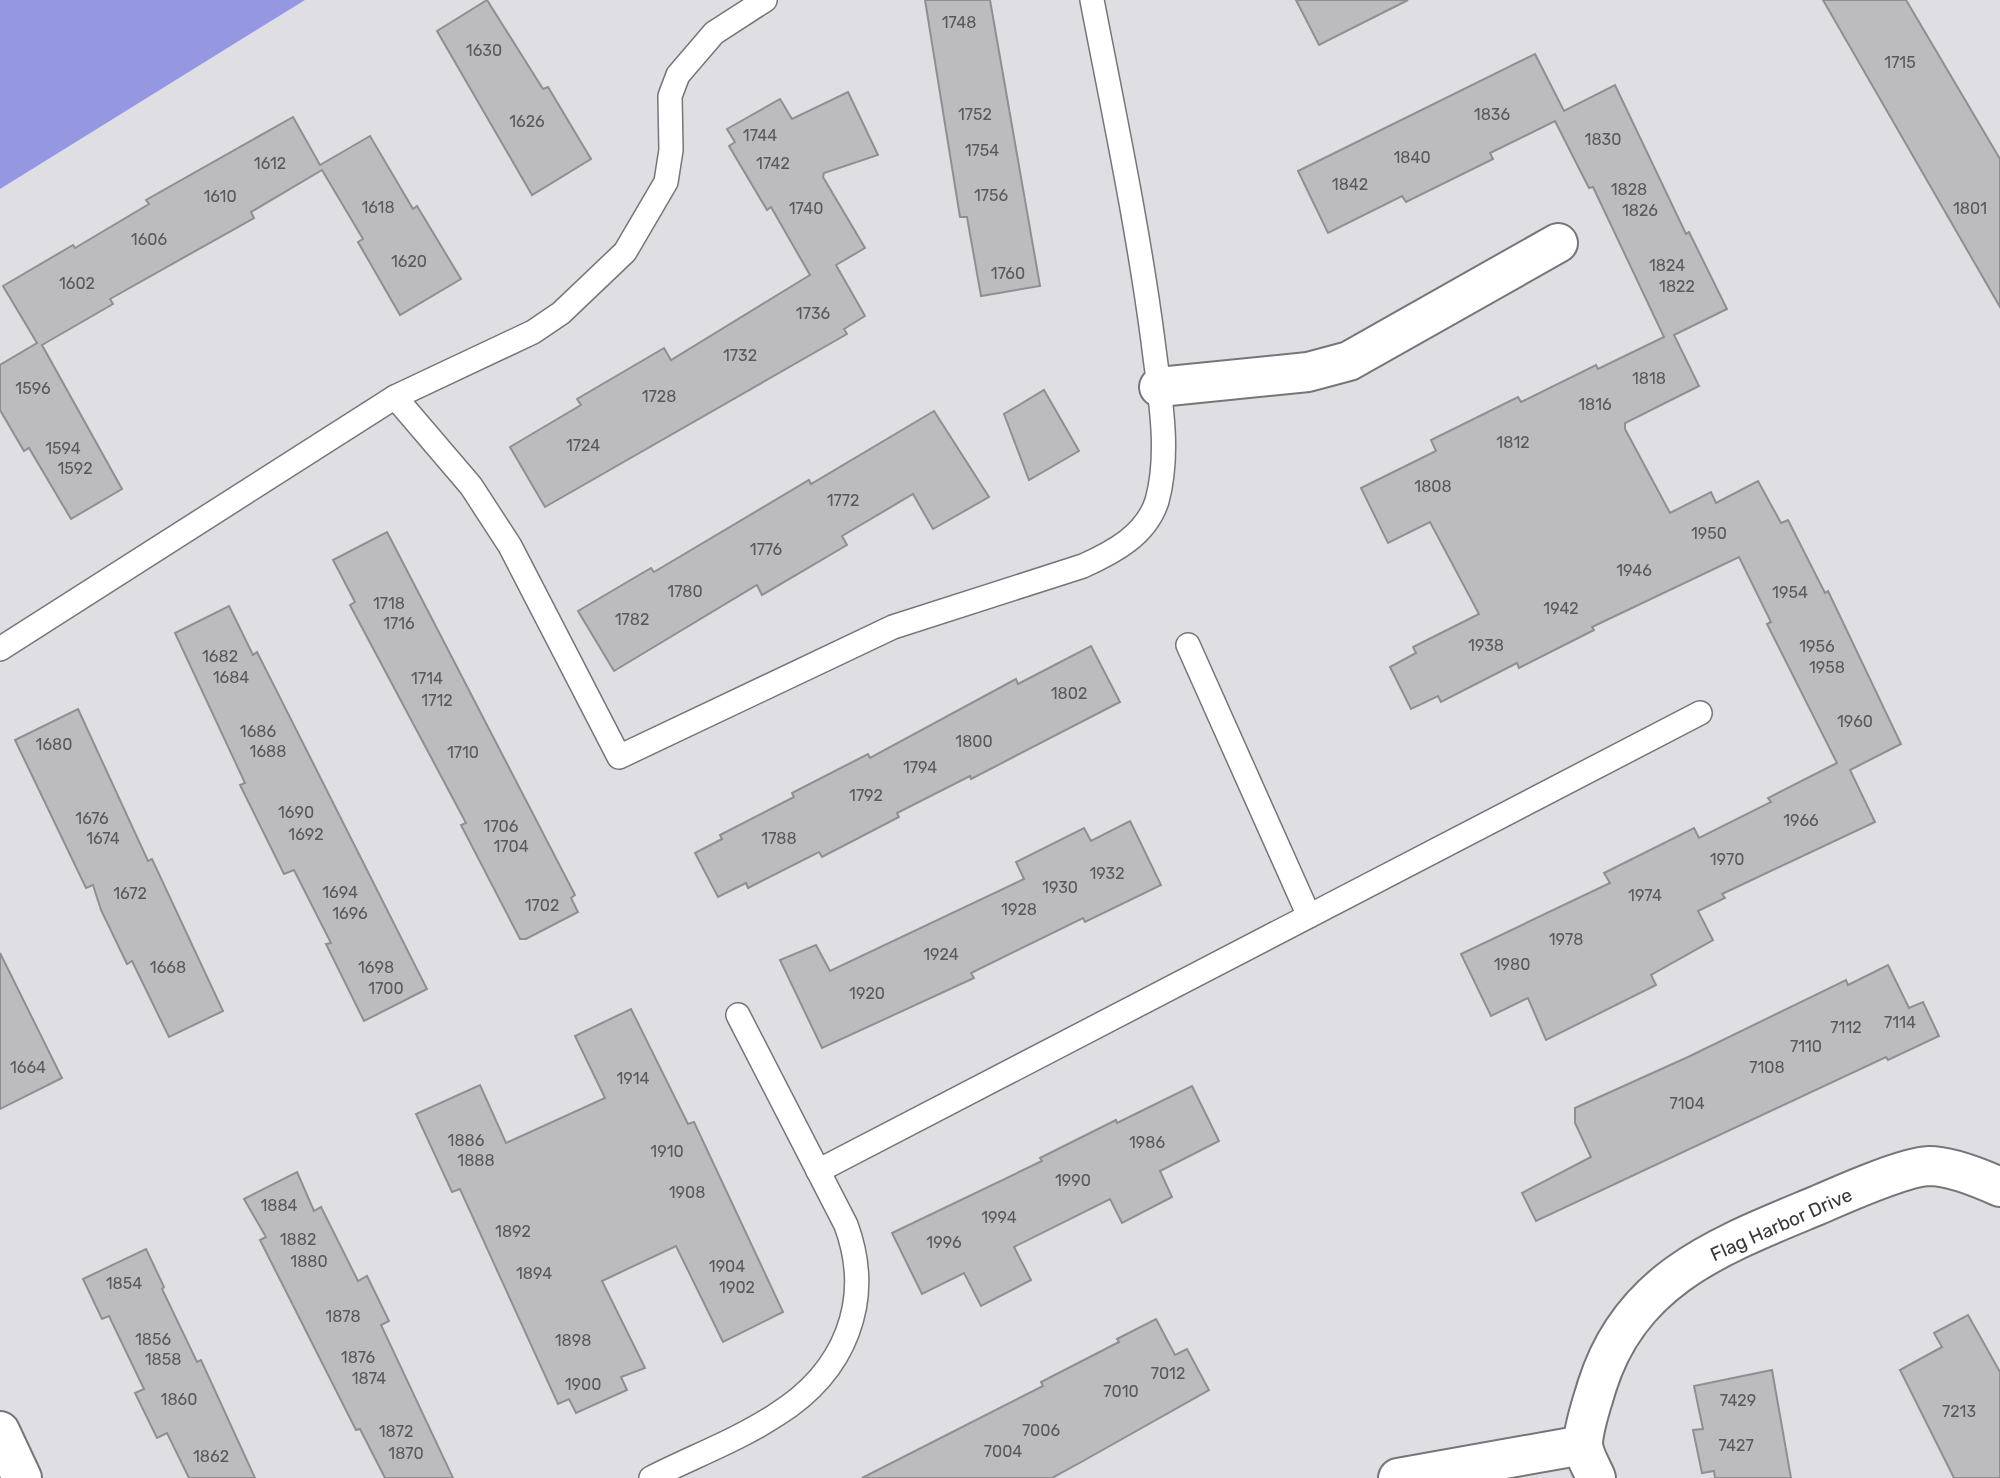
<svg xmlns="http://www.w3.org/2000/svg" width="2000" height="1478" viewBox="0 0 2000 1478" font-family="Rubik,sans-serif">
	<rect width="100%" height="100%" fill="#dfdfe3"/>
	<path fill="#9598e1" d="M 0,0 L 305,0 L 0,189 Z"/>
	<g fill="#bcbcbf" stroke="#8f8f92" stroke-width="2">
		<path d="M 487,0 L 543,89 L 548,87 L 591,159 L 532,195 L 437,31 Z"/>
		<path d="M 925,0 L 990,0 L 1040,286 L 981,296 L 967,217 L 960,217 Z"/>
		<path d="M 1296,0 L 1408,0 L 1319,45 Z"/>
		<path d="M 1823,0 L 1906,0 L 2000,159 L 2000,307 Z"/>
		<path d="M 1535,54 L 1564,111 L 1615,85 L 1686,234 L 1689,232 L 1727,309 L 1674,335 L 1699,386 L 1625,423 L 1625,429 L 1670,513 L 1711,492 L 1716,503 L 1758,481 L 1781,523 L 1788,520 L 1825,593 L 1828,591 L 1901,744 L 1850,770 L 1875,822 L 1722,894 L 1725,898 L 1698,911 L 1713,940 L 1651,975 L 1656,985 L 1546,1040 L 1528,998 L 1491,1016 L 1461,954 L 1610,883 L 1604,873 L 1694,828 L 1699,838 L 1771,802 L 1768,798 L 1837,763 L 1767,624 L 1771,622 L 1739,557 L 1592,627 L 1594,630 L 1519,668 L 1517,663 L 1441,702 L 1438,696 L 1411,709 L 1390,667 L 1416,653 L 1413,647 L 1479,614 L 1430,522 L 1388,543 L 1361,488 L 1436,451 L 1431,440 L 1518,397 L 1521,402 L 1596,365 L 1598,369 L 1664,337 L 1593,187 L 1589,188 L 1555,121 L 1490,153 L 1493,159 L 1406,202 L 1402,196 L 1328,233 L 1298,171 Z"/>
		<path d="M 848,92 L 878,155 L 824,173 L 823,177 L 865,248 L 836,265 L 865,316 L 844,329 L 847,334 L 545,507 L 510,447 L 581,405 L 577,399 L 664,348 L 671,360 L 810,275 L 771,207 L 767,210 L 729,146 L 735,142 L 727,129 L 780,99 L 792,119 Z"/>
		<path d="M 293,117 L 320,165 L 370,136 L 413,209 L 417,206 L 461,279 L 400,315 L 358,242 L 363,239 L 322,170 L 251,212 L 254,218 L 110,299 L 113,304 L 42,345 L 122,489 L 71,519 L 29,448 L 24,451 L 0,410 L 0,365 L 37,343 L 3,286 L 73,245 L 75,248 L 149,204 L 146,200 Z"/>
		<path d="M 1044,390 L 1079,451 L 1029,480 L 1004,414 Z"/>
		<path d="M 934,411 L 989,497 L 933,529 L 913,494 L 842,536 L 847,545 L 762,595 L 757,585 L 614,671 L 578,611 L 651,568 L 654,572 L 809,480 L 811,484 Z"/>
		<path d="M 387,532 L 575,895 L 571,898 L 578,912 L 526,939 L 520,939 L 461,825 L 466,823 L 350,605 L 355,602 L 333,560 Z"/>
		<path d="M 229,606 L 253,655 L 257,652 L 427,989 L 364,1021 L 326,944 L 331,943 L 294,870 L 284,874 L 240,785 L 245,783 L 175,633 Z"/>
		<path d="M 1091,646 L 1120,702 L 971,779 L 970,776 L 897,813 L 899,817 L 822,857 L 819,852 L 748,888 L 746,883 L 718,897 L 695,853 L 722,839 L 720,835 L 794,797 L 792,793 L 868,754 L 870,758 L 1016,679 L 1018,684 Z"/>
		<path d="M 78,709 L 148,861 L 152,859 L 223,1011 L 169,1037 L 132,961 L 127,964 L 101,910 L 93,885 L 86,888 L 15,740 Z"/>
		<path d="M 1130,821 L 1161,885 L 1085,922 L 1083,918 L 971,973 L 974,978 L 822,1048 L 780,960 L 816,945 L 830,971 L 1024,879 L 1016,862 L 1084,828 L 1091,841 Z"/>
		<path d="M 0,953 L 62,1078 L 0,1109 Z"/>
		<path d="M 1888,965 L 1909,1008 L 1923,1002 L 1939,1036 L 1888,1060 L 1886,1057 L 1536,1221 L 1522,1193 L 1591,1157 L 1575,1123 L 1575,1108 L 1688,1057 L 1846,980 L 1848,985 Z"/>
		<path d="M 631,1009 L 688,1124 L 694,1122 L 783,1312 L 723,1342 L 676,1246 L 602,1281 L 645,1368 L 621,1377 L 627,1390 L 576,1413 L 569,1399 L 558,1404 L 460,1189 L 452,1192 L 416,1114 L 480,1085 L 506,1143 L 605,1098 L 575,1036 Z"/>
		<path d="M 1192,1086 L 1219,1141 L 1160,1171 L 1172,1197 L 1122,1223 L 1110,1199 L 1014,1247 L 1031,1280 L 981,1306 L 964,1273 L 922,1294 L 892,1233 L 1042,1161 L 1040,1158 L 1116,1120 L 1117,1123 Z"/>
		<path d="M 297,1172 L 314,1211 L 321,1207 L 358,1281 L 367,1276 L 389,1321 L 381,1325 L 453,1478 L 385,1478 L 360,1429 L 356,1430 L 260,1240 L 266,1237 L 244,1199 Z"/>
		<path d="M 146,1249 L 164,1287 L 162,1289 L 197,1362 L 201,1360 L 255,1478 L 189,1478 L 167,1433 L 157,1438 L 135,1393 L 144,1389 L 109,1316 L 102,1319 L 83,1279 Z"/>
		<path d="M 1968,1315 L 2000,1372 L 2000,1478 L 1954,1478 L 1900,1370 L 1942,1347 L 1934,1333 Z"/>
		<path d="M 1156,1319 L 1175,1355 L 1187,1349 L 1209,1390 L 1083,1461 L 1052,1478 L 862,1478 L 1043,1386 L 1041,1382 L 1119,1342 L 1117,1339 Z"/>
		<path d="M 1772,1370 L 1791,1478 L 1715,1478 L 1714,1471 L 1702,1473 L 1693,1430 L 1703,1429 L 1694,1386 Z"/>
	</g>
	<g fill="none" stroke-linecap="round" stroke-linejoin="round">
		<defs>
			<g id="service">
				<path d="M 395,397 L 471,486 L 510,546 L 619,757 L 893,627 L 1083,566 C 1114,552 1146,535 1157,501 C 1171,450 1159,392 1153,341 C 1138,227 1114,114 1092,0"/>
				<path d="M 1188,645 L 1309,916"/>
				<path d="M 0,649 L 395,397 L 533,332 L 561,313 L 625,252 L 666,182 L 671,150 L 670,96 L 678,75 L 714,33 L 765,0"/>
				<path d="M 818,1171 L 1700,713"/>
				<path d="M 651,1478 C 692,1457 738,1440 776,1415 C 845,1372 874,1301 846,1225 L 738,1015"/>
			</g>
			<g id="minor">
				<path d="M 1159,387 L 1308,372 L 1349,361 L 1558,243"/>
				<path d="M 0,1431 L 22,1478"/>
				<path d="M 1398,1478 L 1583,1445"/>
				<path d="M 1596,1478 C 1592,1468 1583,1454 1583,1443 C 1584,1425 1592,1403 1597,1386 C 1631,1277 1722,1245 1818,1205 C 1843,1194 1904,1167 1929,1166 C 1951,1166 1980,1178 2000,1187"/>
			</g>
		</defs>
		<use href="#service" stroke="#767679" stroke-width="26"/>
		<use href="#minor" stroke="#767679" stroke-width="42"/>
		<use href="#service" stroke="#fff" stroke-width="23"/>
		<use href="#minor" stroke="#fff" stroke-width="38"/>
	</g>
	<g text-anchor="middle" stroke-width="6" stroke-linejoin="round" paint-order="stroke">
		<g font-size="16" fill="#59595a">
			<text x="959" y="28">1748</text>
			<text x="484" y="56">1630</text>
			<text x="1900" y="68">1715</text>
			<text x="975" y="120">1752</text>
			<text x="1492" y="120">1836</text>
			<text x="527" y="127">1626</text>
			<text x="760" y="141">1744</text>
			<text x="1603" y="145">1830</text>
			<text x="982" y="156">1754</text>
			<text x="1412" y="163">1840</text>
			<text x="270" y="169">1612</text>
			<text x="773" y="169">1742</text>
			<text x="1350" y="190">1842</text>
			<text x="1629" y="195">1828</text>
			<text x="991" y="201">1756</text>
			<text x="220" y="202">1610</text>
			<text x="378" y="213">1618</text>
			<text x="806" y="214">1740</text>
			<text x="1970" y="214">1801</text>
			<text x="1640" y="216">1826</text>
			<text x="149" y="245">1606</text>
			<text x="409" y="267">1620</text>
			<text x="1667" y="271">1824</text>
			<text x="1008" y="279">1760</text>
			<text x="77" y="289">1602</text>
			<text x="1677" y="292">1822</text>
			<text x="813" y="319">1736</text>
			<text x="740" y="361">1732</text>
			<text x="1649" y="384">1818</text>
			<text x="33" y="394">1596</text>
			<text x="659" y="402">1728</text>
			<text x="1595" y="410">1816</text>
			<text x="1513" y="448">1812</text>
			<text x="583" y="451">1724</text>
			<text x="63" y="454">1594</text>
			<text x="75" y="474">1592</text>
			<text x="1433" y="492">1808</text>
			<text x="843" y="506">1772</text>
			<text x="1709" y="539">1950</text>
			<text x="766" y="555">1776</text>
			<text x="1634" y="576">1946</text>
			<text x="685" y="597">1780</text>
			<text x="1790" y="598">1954</text>
			<text x="389" y="609">1718</text>
			<text x="1561" y="614">1942</text>
			<text x="632" y="625">1782</text>
			<text x="399" y="629">1716</text>
			<text x="1486" y="651">1938</text>
			<text x="1817" y="652">1956</text>
			<text x="220" y="662">1682</text>
			<text x="1827" y="673">1958</text>
			<text x="231" y="683">1684</text>
			<text x="427" y="684">1714</text>
			<text x="1069" y="699">1802</text>
			<text x="437" y="706">1712</text>
			<text x="1855" y="727">1960</text>
			<text x="258" y="737">1686</text>
			<text x="974" y="747">1800</text>
			<text x="54" y="750">1680</text>
			<text x="268" y="757">1688</text>
			<text x="463" y="758">1710</text>
			<text x="920" y="773">1794</text>
			<text x="866" y="801">1792</text>
			<text x="296" y="818">1690</text>
			<text x="92" y="824">1676</text>
			<text x="1801" y="826">1966</text>
			<text x="501" y="832">1706</text>
			<text x="306" y="840">1692</text>
			<text x="103" y="844">1674</text>
			<text x="779" y="844">1788</text>
			<text x="511" y="852">1704</text>
			<text x="1727" y="865">1970</text>
			<text x="1107" y="879">1932</text>
			<text x="1060" y="893">1930</text>
			<text x="340" y="898">1694</text>
			<text x="130" y="899">1672</text>
			<text x="1645" y="901">1974</text>
			<text x="542" y="911">1702</text>
			<text x="1019" y="915">1928</text>
			<text x="350" y="919">1696</text>
			<text x="1566" y="945">1978</text>
			<text x="941" y="960">1924</text>
			<text x="1512" y="970">1980</text>
			<text x="168" y="973">1668</text>
			<text x="376" y="973">1698</text>
			<text x="386" y="994">1700</text>
			<text x="867" y="999">1920</text>
			<text x="1900" y="1028">7114</text>
			<text x="1846" y="1033">7112</text>
			<text x="1806" y="1052">7110</text>
			<text x="28" y="1073">1664</text>
			<text x="1767" y="1073">7108</text>
			<text x="633" y="1084">1914</text>
			<text x="1687" y="1109">7104</text>
			<text x="466" y="1146">1886</text>
			<text x="1147" y="1148">1986</text>
			<text x="667" y="1157">1910</text>
			<text x="476" y="1166">1888</text>
			<text x="1073" y="1186">1990</text>
			<text x="687" y="1198">1908</text>
			<text x="279" y="1211">1884</text>
			<text x="999" y="1223">1994</text>
			<text x="513" y="1237">1892</text>
			<text x="298" y="1245">1882</text>
			<text x="944" y="1248">1996</text>
			<text x="309" y="1267">1880</text>
			<text x="727" y="1272">1904</text>
			<text x="534" y="1279">1894</text>
			<text x="124" y="1289">1854</text>
			<text x="737" y="1293">1902</text>
			<text x="343" y="1322">1878</text>
			<text x="153" y="1345">1856</text>
			<text x="573" y="1346">1898</text>
			<text x="358" y="1363">1876</text>
			<text x="163" y="1365">1858</text>
			<text x="1168" y="1379">7012</text>
			<text x="369" y="1384">1874</text>
			<text x="583" y="1390">1900</text>
			<text x="1121" y="1397">7010</text>
			<text x="179" y="1405">1860</text>
			<text x="1738" y="1406">7429</text>
			<text x="1959" y="1417">7213</text>
			<text x="1041" y="1436">7006</text>
			<text x="396" y="1437">1872</text>
			<text x="1736" y="1451">7427</text>
			<text x="1003" y="1457">7004</text>
			<text x="406" y="1459">1870</text>
			<text x="211" y="1462">1862</text>
		</g>
		<g font-size="19" fill="#383839" stroke="#fff">
			<text transform="translate(1781 1224) rotate(-24)" y="7">Flag Harbor Drive</text>
		</g>
	</g>
</svg>
